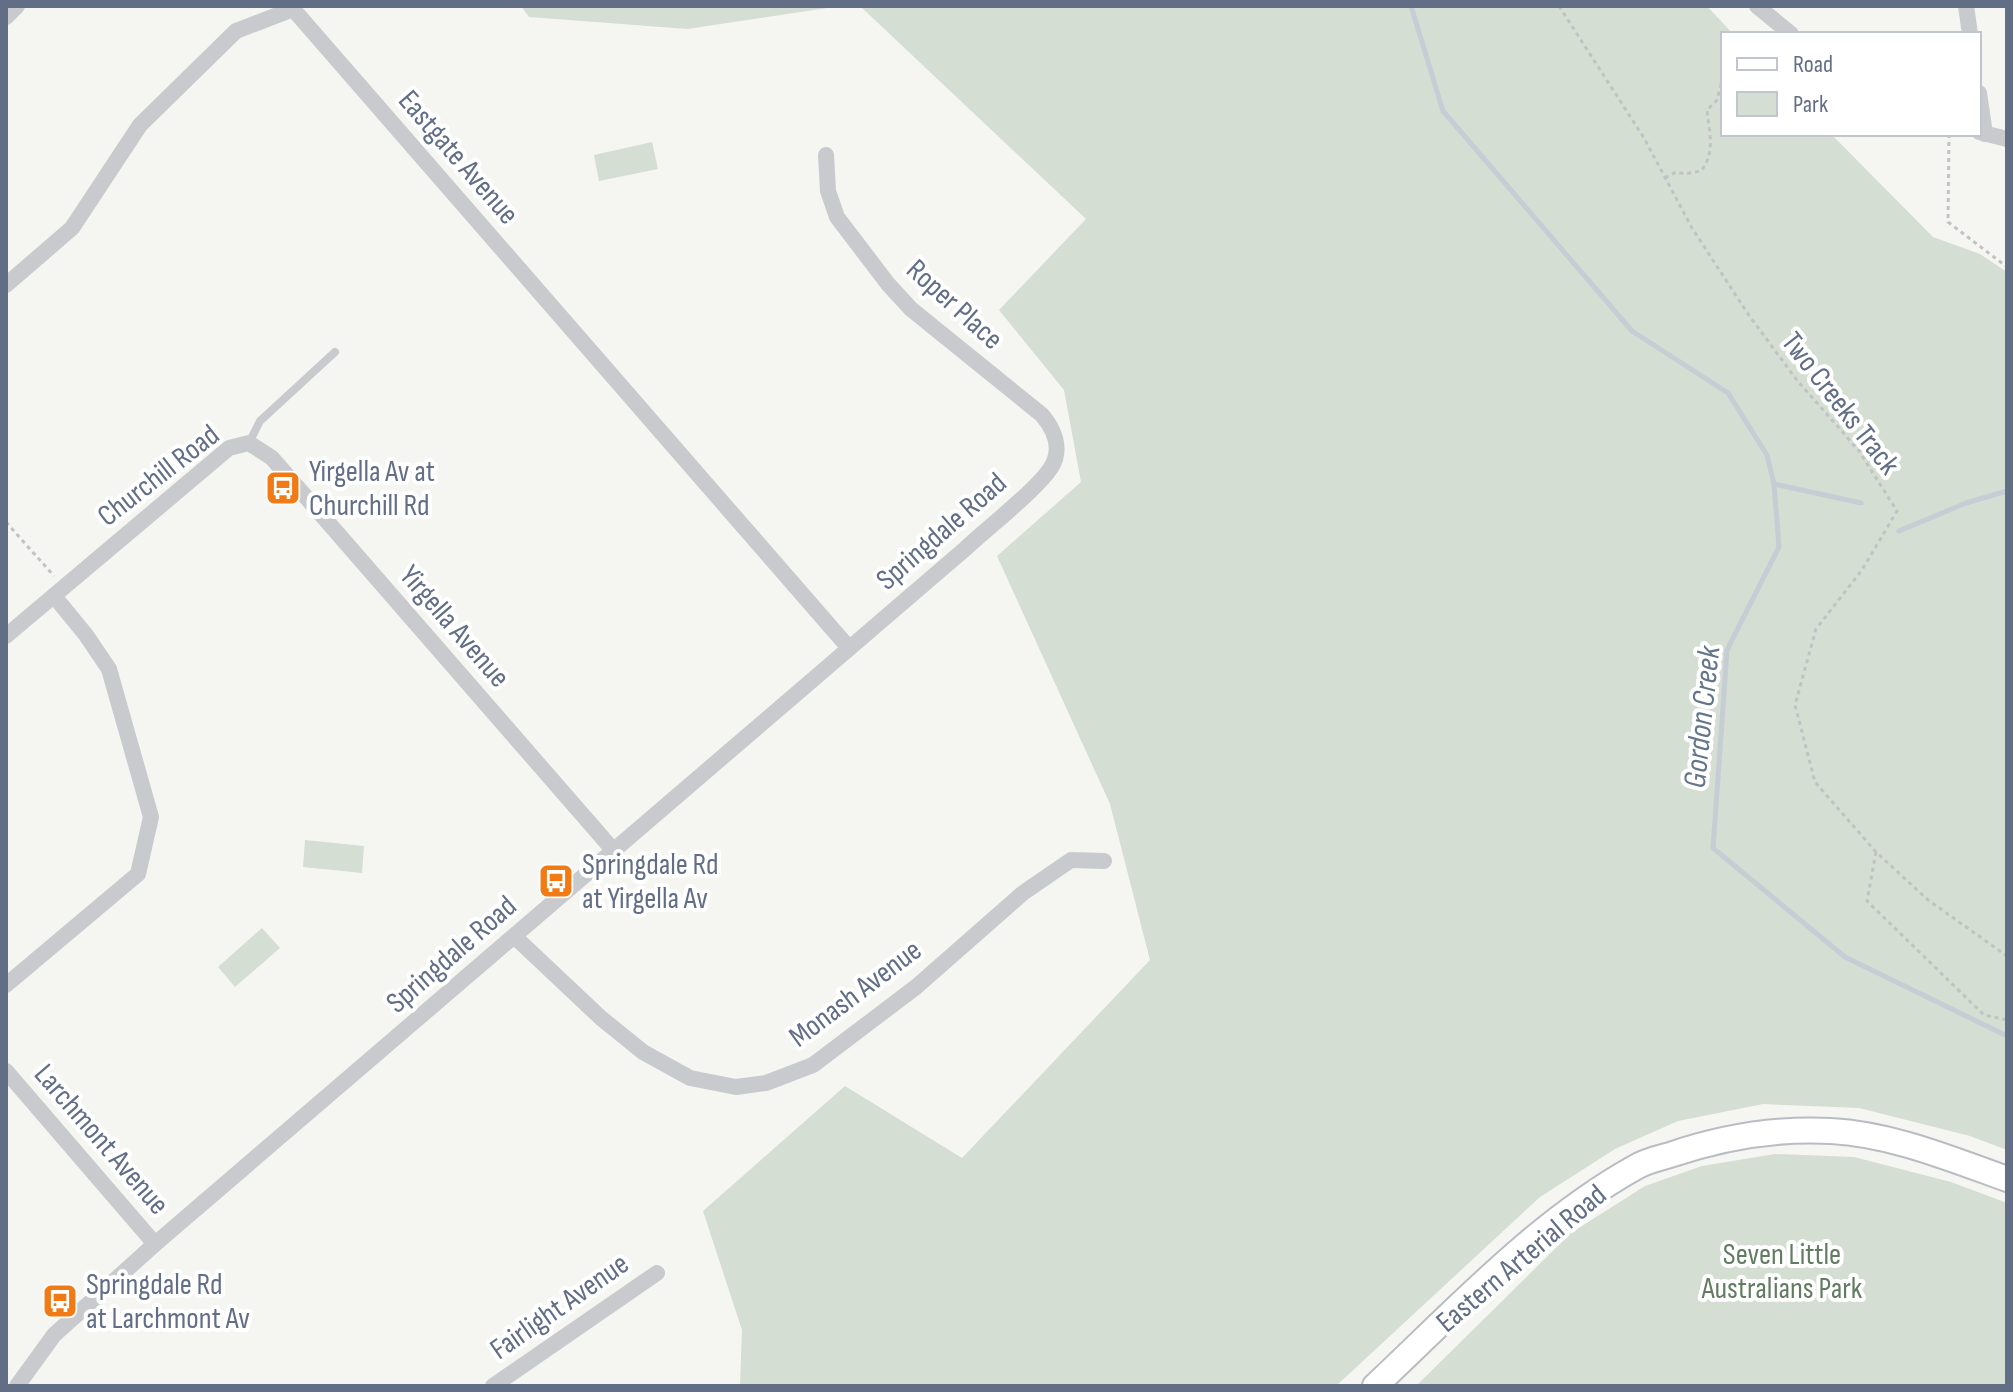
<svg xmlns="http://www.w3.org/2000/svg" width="2013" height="1392" viewBox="0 0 2013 1392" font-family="'Sofia Sans Condensed',sans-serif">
	<rect width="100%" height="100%" fill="#f5f6f2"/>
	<g fill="#d4ded2">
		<path d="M 521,6 L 841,6 L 687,29 L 529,17 Z"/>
		<path d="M 860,6 L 1707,6 L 1733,34 L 1723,34 L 1723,134 L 1831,134 L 1933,237 L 1980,254 L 2007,272 L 2007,1150 L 1970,1136 L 1859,1108 L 1763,1104 L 1678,1121 L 1615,1149 L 1540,1197 L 1336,1386 L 740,1386 L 742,1330 L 703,1211 L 845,1086 L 962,1158 L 1150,960 L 1110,804 L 997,556 L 1081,482 L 1064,390 L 999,310 L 1086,219 Z"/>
		<path d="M 652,142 L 658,169 L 599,181 L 594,155 Z"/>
		<path d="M 305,840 L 364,846 L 362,873 L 303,867 Z"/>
		<path d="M 262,928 L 280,948 L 235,987 L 218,967 Z"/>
		<path d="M 1775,1154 L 1854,1157 L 1951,1182 L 2007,1203 L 2007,1386 L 1416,1386 L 1571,1233 L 1645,1186 L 1702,1166 Z"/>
	</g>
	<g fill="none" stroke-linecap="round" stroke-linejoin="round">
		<g stroke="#c6cdd4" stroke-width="5">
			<path d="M 1411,6 L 1443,111 L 1632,331 L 1728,393 L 1767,455 L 1774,484 L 1779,547 L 1727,650 L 1713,848 L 1845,957 L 2007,1036"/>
			<path d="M 1774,484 L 1861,503"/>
			<path d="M 1899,531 L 1966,503 L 2007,491"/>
		</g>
		<defs>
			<path id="secondary" d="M 1375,1386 C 1457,1309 1537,1222 1636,1167 C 1646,1161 1659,1158 1670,1155 C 1723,1137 1776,1128 1831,1131 C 1891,1134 1951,1159 2007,1179"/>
		</defs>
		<use href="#secondary" stroke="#b9bcc3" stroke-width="28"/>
		<g stroke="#c0c2c4" stroke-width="3" stroke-dasharray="4 4" stroke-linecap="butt">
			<path d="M 1559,6 L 1644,138 L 1692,228 L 1748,314 L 1796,379 L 1859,451 L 1897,511 L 1862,570 L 1816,629 L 1795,705 L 1815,782 L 1876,852 L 1928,900 L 2007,956"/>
			<path d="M 1949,134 L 1948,222 L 2007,267"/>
			<path d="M 1665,178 L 1676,172 L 1685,174 L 1701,171 C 1716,152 1709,132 1707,110 L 1717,100 L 1723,77"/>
			<path d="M 6,522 L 54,576"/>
			<path d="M 1876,852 L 1867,901 L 1984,1015 L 2007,1020"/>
		</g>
		<path stroke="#c8cace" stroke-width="8" d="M 249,443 L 260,421 L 335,352"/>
		<g stroke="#c8cace" stroke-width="16">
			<path d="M 1757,6 L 1791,34"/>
			<path d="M 1966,6 L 1970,34"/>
			<path d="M 6,17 L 17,6"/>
			<path d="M 1979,93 L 1985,134"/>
			<path d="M 1979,132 L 2007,139"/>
			<path d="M 6,285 L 72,228 L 140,125 L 236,31 L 293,9 L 849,648"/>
			<path d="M 6,636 L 229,448 L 249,443 L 272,458 L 614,851"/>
			<path d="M 515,937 L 601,1018 L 643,1052 L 690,1078 L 736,1087 L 766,1083 L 813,1065 L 916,987 L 1023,893 L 1071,860 L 1104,861"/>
			<path d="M 6,985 L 138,874 L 151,817 L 109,669 L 86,635 L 54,596"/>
			<path d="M 6,1071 L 155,1244"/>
			<path d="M 17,1386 L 54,1335 L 155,1244 L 965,549 C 986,529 1039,488 1052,466 C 1062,448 1054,429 1042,415 L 911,309 L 888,284 L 837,217 L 828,191 L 826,155"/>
			<path d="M 493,1386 L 657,1273"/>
		</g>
		<use href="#secondary" stroke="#fff" stroke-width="24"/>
	</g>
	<defs>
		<symbol id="bus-square" viewBox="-11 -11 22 22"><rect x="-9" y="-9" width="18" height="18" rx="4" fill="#f27a15" stroke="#fff"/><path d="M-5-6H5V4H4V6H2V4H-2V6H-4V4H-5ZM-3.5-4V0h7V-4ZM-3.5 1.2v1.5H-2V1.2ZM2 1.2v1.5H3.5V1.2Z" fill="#fff"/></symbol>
	</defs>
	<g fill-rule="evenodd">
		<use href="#bus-square" x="263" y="468" width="40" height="40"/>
		<use href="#bus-square" x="536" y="861" width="40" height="40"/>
		<use href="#bus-square" x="40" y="1281" width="40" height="40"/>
	</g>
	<g text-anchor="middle" stroke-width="8" stroke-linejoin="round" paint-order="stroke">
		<g font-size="30" fill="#626e86" stroke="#fff">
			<text transform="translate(459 157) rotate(49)" y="10">Eastgate Avenue</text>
			<text transform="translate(955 304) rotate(42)" y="10">Roper Place</text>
			<text transform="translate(1841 403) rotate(52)" y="10">Two Creeks Track</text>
			<text transform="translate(158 475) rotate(-38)" y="10">Churchill Road</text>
			<text transform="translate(941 531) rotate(-41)" y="10">Springdale Road</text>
			<text transform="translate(455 626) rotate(49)" y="10">Yirgella Avenue</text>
			<text transform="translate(451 954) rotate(-41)" y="10">Springdale Road</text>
			<text transform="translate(855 993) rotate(-37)" y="10">Monash Avenue</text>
			<text transform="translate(102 1139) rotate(49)" y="10">Larchmont Avenue</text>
			<text transform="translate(1521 1258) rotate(-40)" y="10">Eastern Arterial Road</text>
			<text transform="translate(559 1306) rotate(-35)" y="10">Fairlight Avenue</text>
		</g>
		<g font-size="30" fill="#626e86" stroke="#fff" text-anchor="start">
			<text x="309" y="481">Yirgella Av at<tspan x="309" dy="34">Churchill Rd</tspan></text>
			<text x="582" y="874">Springdale Rd<tspan x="582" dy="34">at Yirgella Av</tspan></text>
			<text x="86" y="1294">Springdale Rd<tspan x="86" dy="34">at Larchmont Av</tspan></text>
		</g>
		<g font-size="30" fill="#627c62" stroke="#fff">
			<text x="1782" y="1264">Seven Little<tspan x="1782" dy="34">Australians Park</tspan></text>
		</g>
		<g font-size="32" font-style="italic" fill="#63768a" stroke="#fff">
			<text transform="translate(1701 717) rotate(-84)" y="11">Gordon Creek</text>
		</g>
	</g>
	<rect width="2013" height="1392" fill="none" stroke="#626e86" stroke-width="16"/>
	<rect x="1721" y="32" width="260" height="104" fill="#ffffff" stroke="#c0c5cf" stroke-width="2"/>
	<rect x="1737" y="58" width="40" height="12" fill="#ffffff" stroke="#c0c5cf" stroke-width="2"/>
	<text x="1793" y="72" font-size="24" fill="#626e86">Road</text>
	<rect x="1737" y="92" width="40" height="24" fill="#d4ded2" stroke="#c0c5cf" stroke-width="2"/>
	<text x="1793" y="112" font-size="24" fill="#626e86">Park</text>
</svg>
